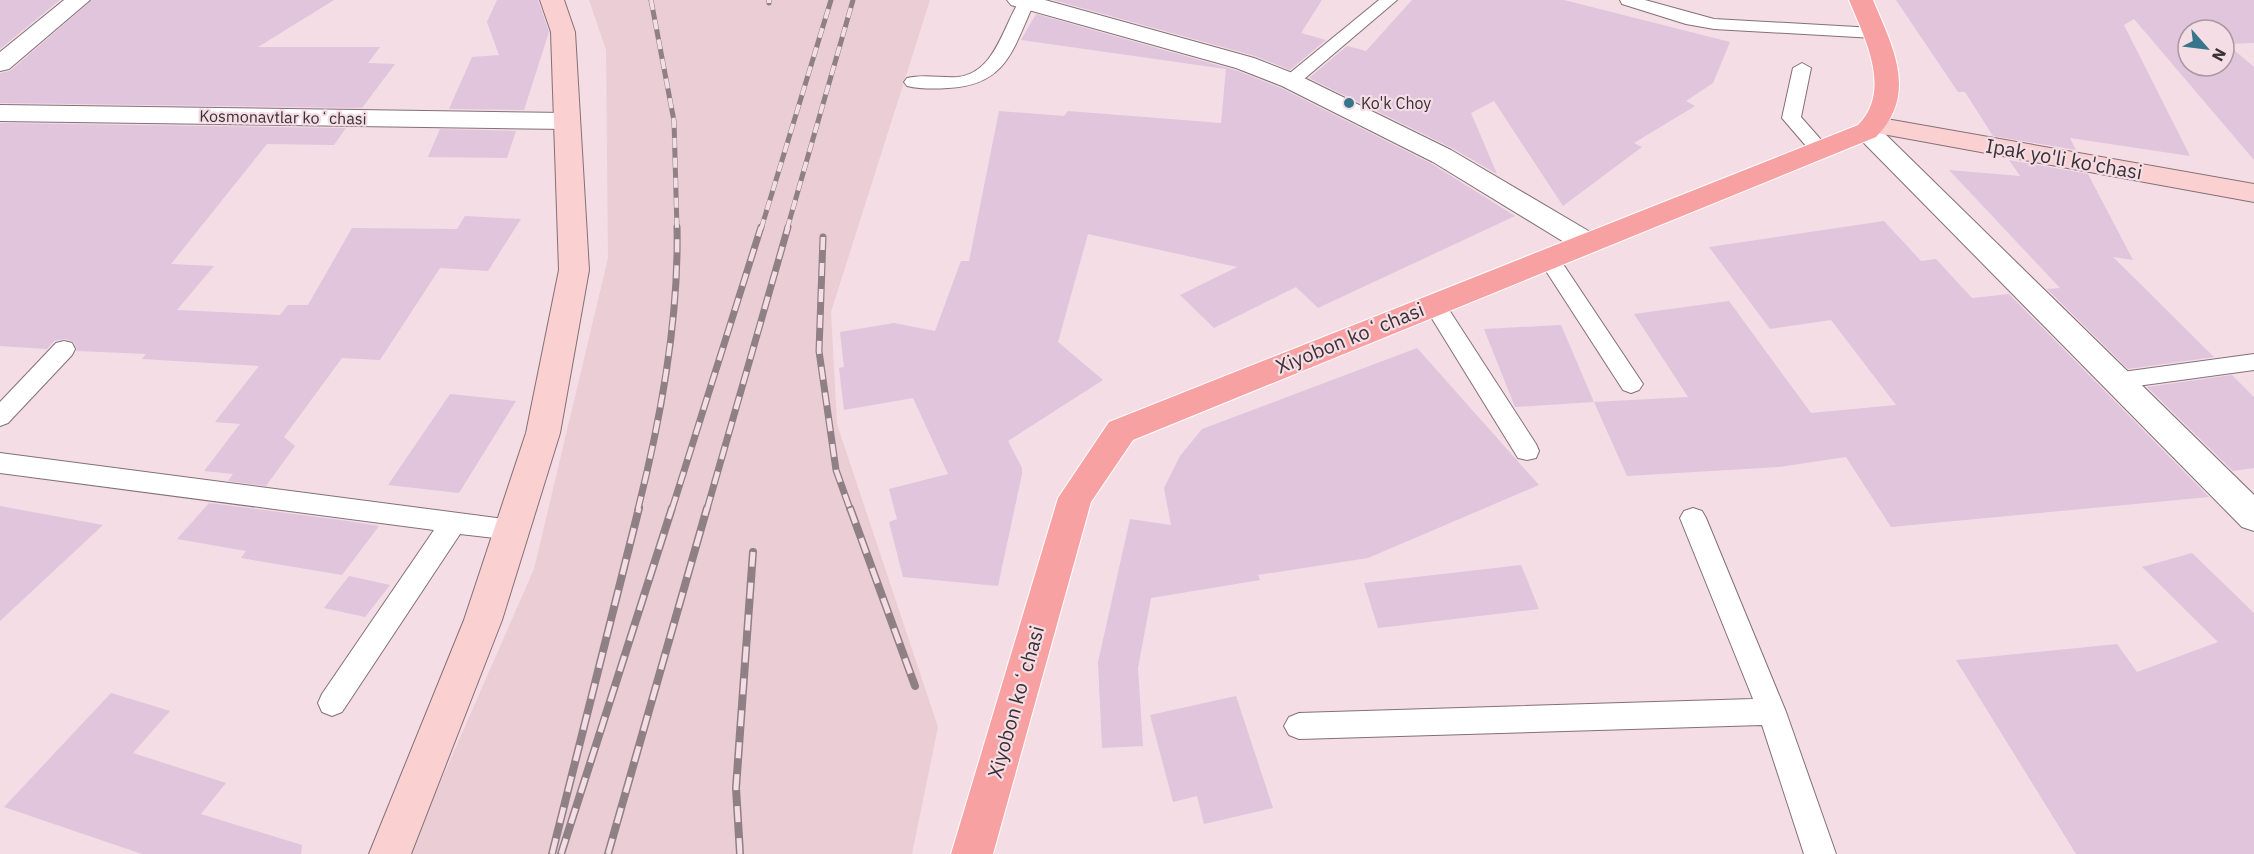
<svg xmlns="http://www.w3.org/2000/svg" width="2254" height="854" viewBox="0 0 2254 854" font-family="'IBM Plex Sans',sans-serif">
	<rect width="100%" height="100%" fill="#f4dde5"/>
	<path fill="#ebcdd6" d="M 589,0 L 930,0 L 831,312 L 837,424 L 938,727 L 912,854 L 409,854 L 534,569 L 608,258 L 606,50 Z"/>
	<g fill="#e0c5dd" fill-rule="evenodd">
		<path d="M 0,0 L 60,0 L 0,49 Z"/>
		<path d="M 92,0 L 334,0 L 258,47 L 380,47 L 368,63 L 395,64 L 362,108 L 0,103 L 0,73 L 10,71 Z"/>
		<path d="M 497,0 L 538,0 L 549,32 L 524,110 L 449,109 L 472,57 L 499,55 L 487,22 Z"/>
		<path d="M 1053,0 L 1322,0 L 1301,33 L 1326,40 L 1290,70 L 1255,56 Z"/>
		<path d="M 1412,0 L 1564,0 L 1730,42 L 1713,83 L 1686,101 L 1695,106 L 1634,143 L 1642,147 L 1563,206 L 1494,101 L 1471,113 L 1497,174 L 1452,148 L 1309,78 L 1347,46 L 1366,51 Z"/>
		<path d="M 1896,0 L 2254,0 L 2254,43 L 2227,44 L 2254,67 L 2254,160 L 2134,19 L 2124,25 L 2190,156 L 2070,138 L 2076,150 L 1993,136 L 1965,92 L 1958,92 ZM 2188,30 L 2224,30 L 2224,66 L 2188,66 Z"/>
		<path d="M 1036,14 L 1235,70 L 1281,88 L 1432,164 L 1515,216 L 1318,308 L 1296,287 L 1214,328 L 1180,295 L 1237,267 L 1088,234 L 1058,342 L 1103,380 L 1008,441 L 1022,468 L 1022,474 L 998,586 L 903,577 L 889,522 L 897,519 L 889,489 L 948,474 L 913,398 L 844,410 L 839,368 L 844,367 L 840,332 L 894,323 L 935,331 L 961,261 L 969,261 L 999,111 L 1064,116 L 1068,111 L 1221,123 L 1226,69 L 1021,40 Z"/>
		<path d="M 0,123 L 346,128 L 334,145 L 267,144 L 171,264 L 214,266 L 177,310 L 280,315 L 288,305 L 308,305 L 352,228 L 457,229 L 465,216 L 521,219 L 488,271 L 440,268 L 380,360 L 342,358 L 284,437 L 295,446 L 266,486 L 228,481 L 233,474 L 204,471 L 240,424 L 215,422 L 259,366 L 142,359 L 146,354 L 77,351 L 74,342 L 65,339 L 54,341 L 47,349 L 0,346 Z"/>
		<path d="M 440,129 L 516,131 L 507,158 L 428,157 Z"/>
		<path d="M 2009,160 L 2088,174 L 2133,260 L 2113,257 L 2214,357 L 2128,369 L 2047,289 L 2060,288 L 1949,170 L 2020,176 Z"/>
		<path d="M 1884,221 L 1921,261 L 1936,259 L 1972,298 L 2009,294 L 2209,497 L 1891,527 L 1846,457 L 1779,467 L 1627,476 L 1594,402 L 1688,397 L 1634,314 L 1729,301 L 1811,413 L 1896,405 L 1831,320 L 1770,329 L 1709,247 Z"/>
		<path d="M 1561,325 L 1594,402 L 1515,407 L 1484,329 Z"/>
		<path d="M 1417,348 L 1539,485 L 1368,558 L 1258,575 L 1260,580 L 1151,598 L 1138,668 L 1143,746 L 1102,748 L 1098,662 L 1130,519 L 1171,525 L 1164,488 L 1180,456 L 1202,429 Z"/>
		<path d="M 2232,375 L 2254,397 L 2254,468 L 2233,471 L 2147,387 Z"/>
		<path d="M 450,394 L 516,401 L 459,493 L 388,485 Z"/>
		<path d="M 209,503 L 348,521 L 379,526 L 342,575 L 241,558 L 246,551 L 177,539 Z"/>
		<path d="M 0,506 L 103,525 L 0,621 Z"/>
		<path d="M 2192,553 L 2254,613 L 2254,854 L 2076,854 L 1956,660 L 2117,644 L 2137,672 L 2218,642 L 2142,567 Z"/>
		<path d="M 1521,565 L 1539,609 L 1378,628 L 1364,583 Z"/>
		<path d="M 349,576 L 390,585 L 365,617 L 324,608 Z"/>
		<path d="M 111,693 L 170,711 L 133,753 L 226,783 L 201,814 L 302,845 L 301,854 L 142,854 L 4,807 Z"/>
		<path d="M 1236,696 L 1273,808 L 1204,824 L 1197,796 L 1173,802 L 1150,715 Z"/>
	</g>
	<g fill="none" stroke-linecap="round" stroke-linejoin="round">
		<defs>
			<g id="lane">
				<path d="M 1020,0 L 1032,0 L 1034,3 C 1013,49 1007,85 948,88 C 935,89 920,89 907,86 L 904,82 L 907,78 C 923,74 941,78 958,77 C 995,73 1003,26 1020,0 Z"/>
				<path d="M 1379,0 L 1397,0 L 1297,85 L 1285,85 L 1282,81 L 1285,77 Z"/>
				<path d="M 1620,0 L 1645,0 L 1714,19 L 1874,28 L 1883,33 L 1874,38 L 1714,29 L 1686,24 L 1622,4 Z"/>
				<path d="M 1802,63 L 1811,68 L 1801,117 L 1830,150 L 1820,156 L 1813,154 L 1782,118 L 1793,68 Z"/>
				<path d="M 1548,250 L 1555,252 L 1643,384 L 1639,390 L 1631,393 L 1623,390 L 1537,257 L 1541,252 Z"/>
				<path d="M 1434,296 L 1442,299 L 1536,444 L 1539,451 L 1536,458 L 1527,460 L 1518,458 L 1423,304 L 1426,299 Z"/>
				<path d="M 64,341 L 72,343 L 75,349 L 72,355 L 8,423 L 0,426 L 0,402 L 56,343 Z"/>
				<path d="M 2254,354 L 2254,370 L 2115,389 L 2107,387 L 2103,381 L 2107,375 L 2115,373 Z"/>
				<path d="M 0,453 L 512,520 L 521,523 L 525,530 L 521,537 L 512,540 L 460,534 L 342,712 L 332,716 L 322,712 L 318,703 L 322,694 L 434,530 L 0,473 Z"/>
				<path d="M 1693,508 L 1702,511 L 1706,518 L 1786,712 L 1836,854 L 1804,854 L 1762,725 L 1299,739 L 1289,735 L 1284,726 L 1289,717 L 1299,713 L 1753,699 L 1680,518 L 1684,511 Z"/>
			</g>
			<g id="street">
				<path d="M 64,0 L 90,0 L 9,69 L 0,71 L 0,52 Z"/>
				<path d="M 1007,0 L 1045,0 L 1254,58 L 1300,76 L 1451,150 L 1597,236 L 1601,243 L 1597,250 L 1587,252 L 1577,250 L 1433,162 L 1282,86 L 1236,68 L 1011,5 Z"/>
				<path d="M 0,105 L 566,113 L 575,116 L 579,121 L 575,126 L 566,129 L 0,121 Z"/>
				<path d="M 1867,123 L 1876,125 L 2254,495 L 2254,531 L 2242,527 L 1858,137 L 1854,131 L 1858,125 Z"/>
			</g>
			<g id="secondary">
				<path d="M 540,0 L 564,0 L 575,32 L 589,270 L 560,433 L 502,620 L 411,854 L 369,854 L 464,620 L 526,433 L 559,270 L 551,32 Z"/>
				<path d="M 1875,117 L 2254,184 L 2254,202 L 1866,131 L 1862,125 L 1866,119 Z"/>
			</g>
			<path id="primary" d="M 1849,0 L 1873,0 C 1892,46 1919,93 1876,137 L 1133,440 L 1091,502 L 993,854 L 951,854 L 1058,498 L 1109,422 L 1858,125 C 1893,90 1864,37 1849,0 Z"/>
		</defs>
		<use href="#lane" stroke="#847077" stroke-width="2"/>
		<use href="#street" stroke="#847077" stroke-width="2"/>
		<use href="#secondary" stroke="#847077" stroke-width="2"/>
		<use href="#primary" stroke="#fff" stroke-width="2"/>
		<use href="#lane" fill="#fff" fill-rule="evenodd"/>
		<use href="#street" fill="#fff" fill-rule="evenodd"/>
		<use href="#secondary" fill="#fbd0d0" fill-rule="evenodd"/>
		<use href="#primary" fill="#f7a1a2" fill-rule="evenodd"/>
		<defs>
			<g id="rail-far2">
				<path d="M 651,0 L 674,121 L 677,229"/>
				<path d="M 769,0 L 769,3"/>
				<path d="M 761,229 L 831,0"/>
				<path d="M 787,229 L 853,0"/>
			</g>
			<g id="rail-far1">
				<path d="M 823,237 L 819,351 L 836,470 L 850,509"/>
				<path d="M 638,509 C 660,422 679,317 677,227"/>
				<path d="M 672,509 L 761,227"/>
				<path d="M 707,509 L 788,227"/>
			</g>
			<g id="rail">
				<path d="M 850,508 L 915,686"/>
				<path d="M 552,854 L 639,508"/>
				<path d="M 561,854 L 672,508"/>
				<path d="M 608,854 L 707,508"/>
				<path d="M 740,854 L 736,788 L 753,552"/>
			</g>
		</defs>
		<use href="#rail-far2" stroke="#8f8085" stroke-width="5"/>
		<use href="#rail-far1" stroke="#8f8085" stroke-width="7"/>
		<use href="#rail" stroke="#8f8085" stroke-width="8"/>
		<use href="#rail-far2" stroke="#f4dde5" stroke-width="4" stroke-dasharray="10" stroke-linecap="butt"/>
		<use href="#rail-far1" stroke="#f4dde5" stroke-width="4.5" stroke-dasharray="13" stroke-linecap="butt"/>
		<use href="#rail" stroke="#f4dde5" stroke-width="5" stroke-dasharray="16" stroke-linecap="butt"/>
	</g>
	<circle fill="#37768a" stroke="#f4dde5" stroke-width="2" cx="1349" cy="103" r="6"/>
	<g text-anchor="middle" stroke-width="4.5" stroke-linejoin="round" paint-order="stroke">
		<g font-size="16" fill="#3a3134" stroke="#f4dde5" text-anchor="start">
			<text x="1361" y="109">Ko'k Choy</text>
		</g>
		<g font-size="16" fill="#3a3134" stroke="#f4dde5">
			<text transform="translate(283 117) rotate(1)" y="6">Kosmonavtlar koʻchasi</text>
		</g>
		<g font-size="20" fill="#3a3134" stroke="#f4dde5">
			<text transform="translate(2064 159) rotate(10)" y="7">Ipak yo'li ko'chasi</text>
			<text transform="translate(1350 338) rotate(-22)" y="7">Xiyobon koʻchasi</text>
			<text transform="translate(1016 702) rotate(-74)" y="7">Xiyobon koʻchasi</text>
		</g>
	</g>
	<g transform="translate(2206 48) rotate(118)"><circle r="28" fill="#f4dde5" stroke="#aa989e" stroke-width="1.5"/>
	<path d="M0-4.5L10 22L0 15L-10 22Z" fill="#37768a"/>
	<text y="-9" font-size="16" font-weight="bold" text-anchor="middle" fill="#3a3134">N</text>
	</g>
</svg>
